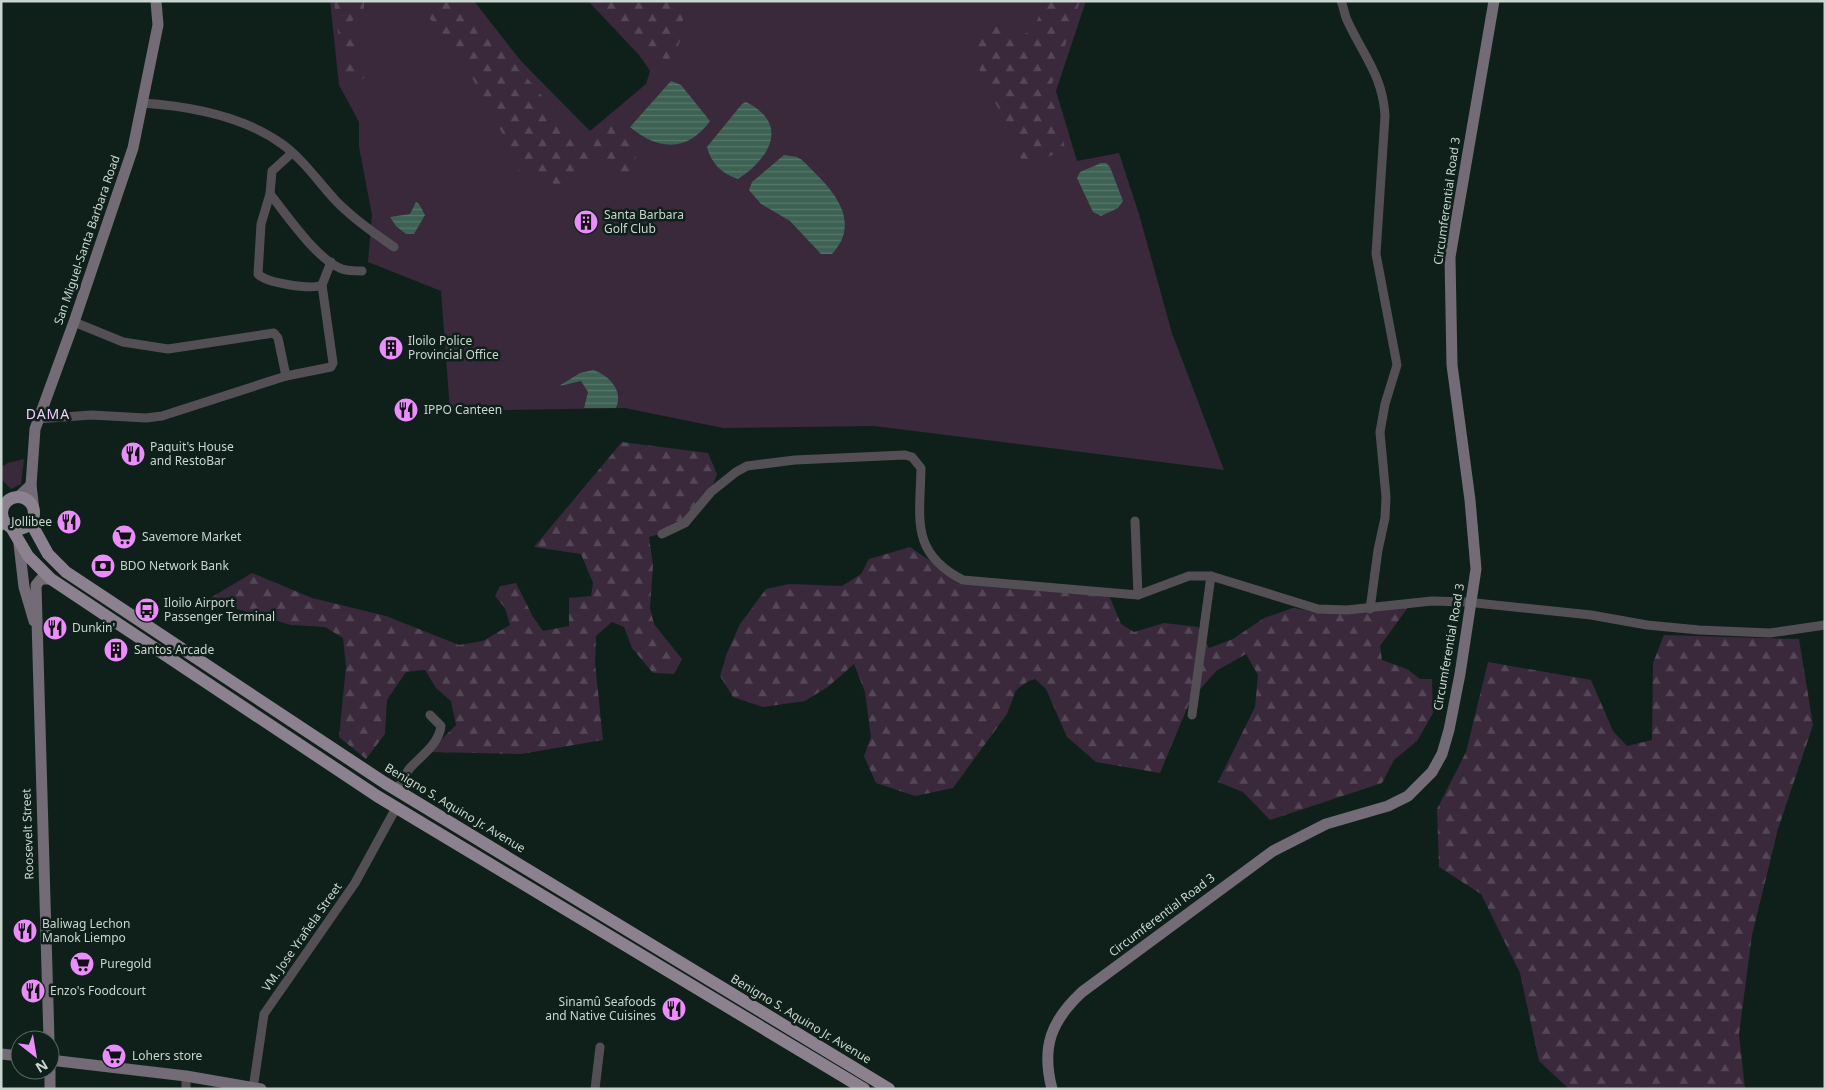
<svg xmlns="http://www.w3.org/2000/svg" width="1826" height="1090" viewBox="0 0 1826 1090" font-family="'Noto Sans',sans-serif">
	<defs>
		<pattern id="forest-firs" width="22" height="20" patternUnits="userSpaceOnUse" patternTransform="scale(1.25)"><rect width="22" height="20" fill="#39293b"/><path d="M5 1l3.5 6h-7zM16 11l3.5 6h-7z" fill="#544756"/></pattern>
		<pattern id="water-rules" width="6" height="5" patternUnits="userSpaceOnUse" patternTransform="scale(1.25)"><rect width="6" height="5" fill="#3d6254"/><path d="M0 2.5h6" fill="none" stroke="#58786c"/></pattern>
	</defs>
	<rect width="100%" height="100%" fill="#0f201a"/>
	<g fill="#39293b">
		<path d="M 330,1 L 474,1 L 521,61 L 590,131 L 646,84 L 650,71 L 639,55 L 588,1 L 1086,1 L 1056,91 L 1077,161 L 1119,153 L 1139,214 L 1172,333 L 1224,470 L 874,426 L 723,428 L 625,408 L 450,411 L 441,291 L 368,262 L 372,215 L 359,147 L 359,122 L 339,85 Z"/>
		<path d="M 24,459 L 21,484 L 11,489 L 1,479 L 1,467 L 8,463 Z"/>
	</g>
	<g fill="url(#forest-firs)">
		<path d="M 334,1 L 364,1 L 364,11 L 351,22 L 361,65 L 370,74 L 357,82 L 345,84 Z"/>
		<path d="M 430,1 L 462,1 L 580,141 L 617,123 L 637,148 L 635,163 L 629,178 L 597,164 L 579,181 L 559,188 C 547,177 536,174 520,176 L 513,153 L 469,72 L 453,45 L 430,19 Z"/>
		<path d="M 596,1 L 684,1 C 682,21 685,46 668,60 L 647,54 Z"/>
		<path d="M 1044,1 L 1080,1 L 1050,90 L 1066,152 C 1048,154 1040,163 1023,163 C 1016,150 1013,136 1007,124 C 992,94 959,52 986,21 L 1016,37 L 1034,30 Z"/>
		<path d="M 622,442 L 708,453 L 717,474 L 708,499 L 680,528 L 649,537 L 653,565 L 650,608 L 654,624 L 682,659 L 674,674 L 653,673 L 632,648 L 624,627 L 612,622 L 596,636 L 595,663 L 603,740 L 521,754 L 429,752 L 456,725 L 451,701 L 436,688 L 425,670 L 406,672 L 387,700 L 385,734 L 366,759 L 339,737 L 346,667 L 343,638 L 325,627 L 291,625 L 207,600 L 252,573 L 312,598 L 386,616 L 459,645 L 483,641 L 510,625 L 505,608 L 495,596 L 500,586 L 516,583 L 533,617 L 543,631 L 569,626 L 569,598 L 591,596 L 593,583 L 581,554 L 534,547 Z"/>
		<path d="M 910,547 L 958,580 L 1108,593 L 1121,624 L 1134,632 L 1164,623 L 1198,627 L 1209,648 L 1233,639 L 1264,618 L 1293,608 L 1320,613 L 1411,603 L 1380,646 L 1382,660 L 1407,669 L 1420,679 L 1432,679 L 1433,713 L 1417,741 L 1394,760 L 1382,783 L 1270,820 L 1243,792 L 1218,782 L 1255,707 L 1258,675 L 1246,654 L 1216,671 L 1190,701 L 1160,773 L 1096,762 L 1067,737 L 1046,689 L 1035,679 L 1027,682 L 1016,690 L 1007,714 L 953,788 L 915,796 L 876,783 L 864,756 L 871,737 L 865,692 L 854,664 L 829,686 L 805,701 L 763,707 L 733,697 L 720,676 L 727,653 L 740,624 L 766,589 L 789,584 L 842,586 L 861,574 L 869,559 Z"/>
		<path d="M 1664,635 L 1799,639 L 1813,725 L 1778,829 L 1752,935 L 1739,1034 L 1745,1089 L 1569,1089 L 1539,1061 L 1520,973 L 1481,894 L 1439,867 L 1437,809 L 1466,752 L 1488,662 L 1591,680 L 1613,731 L 1627,746 L 1652,740 L 1653,663 Z"/>
	</g>
	<g fill="url(#water-rules)">
		<path d="M 671,81 L 681,85 L 710,121 C 688,152 658,151 630,127 Z"/>
		<path d="M 746,102 C 790,124 770,158 738,179 C 722,174 711,163 707,147 L 742,104 Z"/>
		<path d="M 784,155 C 788,156 795,156 799,158 C 804,161 809,167 813,171 C 837,194 860,224 832,254 L 821,254 L 790,221 L 761,204 L 749,190 L 752,182 Z"/>
		<path d="M 1101,163 L 1106,163 L 1110,167 L 1123,201 L 1118,208 L 1101,216 L 1093,212 L 1077,178 L 1080,172 Z"/>
		<path d="M 416,202 L 419,204 L 425,215 L 414,234 L 406,234 L 396,226 L 390,217 L 410,214 Z"/>
		<path d="M 593,370 C 609,375 624,391 616,408 L 584,408 L 588,392 L 581,381 L 559,386 L 580,373 Z"/>
	</g>
	<g fill="none" stroke-linecap="round" stroke-linejoin="round">
		<g stroke="#544f55" stroke-width="9">
			<path d="M 1341,1 C 1344,7 1344,14 1347,20 C 1363,55 1383,76 1385,116 L 1376,254 L 1397,365 L 1385,404 L 1380,432 L 1386,497 L 1385,518 L 1378,550 L 1370,609"/>
			<path d="M 142,103 C 189,106 243,116 282,144 C 304,160 319,183 337,202 C 354,219 374,233 394,247"/>
			<path d="M 292,153 L 272,171 L 270,194 C 287,215 317,260 342,269 C 348,271 355,271 362,271"/>
			<path d="M 270,194 L 261,224 L 258,274 C 266,283 311,290 322,285"/>
			<path d="M 74,322 L 123,342 L 168,349 L 274,333 L 278,338 L 286,376"/>
			<path d="M 38,419 L 91,415 L 146,418 L 162,416 L 286,376 L 331,367 L 333,363 L 322,285 L 331,262"/>
			<path d="M 1135,521 L 1138,595"/>
			<path d="M 662,534 L 685,523 L 711,492 L 736,472 L 747,466 L 795,460 L 905,455 L 912,457 L 921,468 C 920,519 910,553 963,580 L 1138,595 L 1189,576 L 1211,576 L 1318,609 L 1347,610 L 1432,601 L 1466,602 L 1591,615 L 1647,625 L 1699,630 L 1770,633 L 1825,625"/>
			<path d="M 1192,715 L 1211,576"/>
			<path d="M 397,790 C 401,783 405,774 410,768 C 421,756 439,744 441,726 L 430,715"/>
			<path d="M 186,1089 L 186,1076"/>
			<path d="M 253,1089 L 264,1014 L 355,883 L 396,808"/>
			<path d="M 595,1089 L 600,1047"/>
		</g>
		<g stroke="#736b75" stroke-width="11">
			<path d="M 18,497 L 31,485"/>
			<path d="M 34,511 L 31,485 L 35,429 L 74,322 L 133,148 L 158,25 L 156,1"/>
			<path d="M 1,525 L 5,523"/>
			<path d="M 19,544 L 24,587 L 34,621"/>
			<path d="M 49,1040 L 36,585 L 41,579 L 51,579"/>
			<path d="M 1,1054 L 20,1056"/>
			<path d="M 50,1060 L 186,1076 L 261,1089"/>
			<path d="M 50,1070 L 50,1089"/>
			<path d="M 1052,1089 C 1041,1047 1051,1021 1082,992 L 1273,851 L 1326,824 L 1388,806 L 1408,796 L 1432,772 L 1442,754 L 1449,730 L 1460,674 L 1476,569 L 1470,500 L 1452,365 L 1450,257 L 1494,1"/>
		</g>
		<g stroke="#8c818e" stroke-width="12">
			<circle cx="18" cy="513" r="16"/>
			<path d="M 31,523 L 48,554 L 66,572 L 385,783 L 889,1089"/>
			<path d="M 12,529 L 28,556 L 51,579 L 377,796 L 864,1089"/>
		</g>
	</g>
	<defs>
		<symbol id="building-disc" viewBox="-11 -11 22 22"><circle r="9.5" fill="#eb8dfc" stroke="#0f201a"/><path d="M-4-6H4V6H1V3H-1V6H-4ZM-2.5-4.3h1.7v1.8h-1.7ZM.8-4.3h1.7v1.8H.8ZM-2.5-1h1.7V.8h-1.7ZM.8-1h1.7V.8H.8Z" fill="#111"/></symbol>
		<symbol id="restaurant-disc" viewBox="-11 -11 22 22"><circle r="9.5" fill="#eb8dfc" stroke="#0f201a"/><path d="M-5-6h1v4h1v-4h1v4h1v-4h1v5L-1.5 .5V6h-2V.5L-5-1ZM5-6V6H3V1.5H1.5Q1.5-4 5-6Z" fill="#111"/></symbol>
		<symbol id="supermarket-disc" viewBox="-11 -11 22 22"><circle r="9.5" fill="#eb8dfc" stroke="#0f201a"/><path d="M-6-5.5h2.5l.6 2H6L4.5 2H-2.5L-4.4-4H-6ZM-1.5 3.2a1.3 1.3 0 1 0 .1 0ZM3 3.2a1.3 1.3 0 1 0 .1 0Z" fill="#111"/></symbol>
		<symbol id="bank-disc" viewBox="-11 -11 22 22"><circle r="9.5" fill="#eb8dfc" stroke="#0f201a"/><path d="M-6-4H6V4H-6ZM0-2.3a2.3 2.3 0 1 0 0 4.6a2.3 2.3 0 1 0 0-4.6Z" fill="#111"/></symbol>
		<symbol id="bus-disc" viewBox="-11 -11 22 22"><circle r="9.5" fill="#eb8dfc" stroke="#0f201a"/><path d="M-5-6H5V4H4V6H2V4H-2V6H-4V4H-5ZM-3.5-4V0h7V-4ZM-3.5 1.2v1.5H-2V1.2ZM2 1.2v1.5H3.5V1.2Z" fill="#111"/></symbol>
	</defs>
	<g fill-rule="evenodd">
		<use href="#building-disc" x="572" y="208" width="28" height="28"/>
		<use href="#building-disc" x="377" y="334" width="28" height="28"/>
		<use href="#restaurant-disc" x="392" y="396" width="28" height="28"/>
		<use href="#restaurant-disc" x="119" y="440" width="28" height="28"/>
		<use href="#restaurant-disc" x="55" y="508" width="28" height="28"/>
		<use href="#supermarket-disc" x="110" y="523" width="28" height="28"/>
		<use href="#bank-disc" x="89" y="552" width="28" height="28"/>
		<use href="#bus-disc" x="133" y="596" width="28" height="28"/>
		<use href="#restaurant-disc" x="41" y="614" width="28" height="28"/>
		<use href="#building-disc" x="102" y="636" width="28" height="28"/>
		<use href="#restaurant-disc" x="11" y="917" width="28" height="28"/>
		<use href="#supermarket-disc" x="68" y="950" width="28" height="28"/>
		<use href="#restaurant-disc" x="19" y="977" width="28" height="28"/>
		<use href="#restaurant-disc" x="660" y="995" width="28" height="28"/>
		<use href="#supermarket-disc" x="100" y="1042" width="28" height="28"/>
	</g>
	<g text-anchor="middle" stroke-width="5" stroke-linejoin="round" paint-order="stroke">
		<g font-size="12" fill="#cad5d0" stroke="#0f201a">
			<text transform="translate(1447 201) rotate(-82)" y="4">Circumferential Road 3</text>
			<text transform="translate(87 240) rotate(-71)" y="4">San Miguel-Santa Barbara Road</text>
			<text transform="translate(1449 647) rotate(-80)" y="4">Circumferential Road 3</text>
			<text transform="translate(455 808) rotate(31)" y="4">Benigno S. Aquino Jr. Avenue</text>
			<text transform="translate(28 834) rotate(-92)" y="4">Roosevelt Street</text>
			<text transform="translate(1162 915) rotate(-37)" y="4">Circumferential Road 3</text>
			<text transform="translate(302 937) rotate(-55)" y="4">VM. Jose Yrañela Street</text>
			<text transform="translate(801 1019) rotate(31)" y="4">Benigno S. Aquino Jr. Avenue</text>
		</g>
		<g font-size="12" fill="#cad5d0" stroke="#0f201a" text-anchor="start">
			<text x="604" y="219">Santa Barbara<tspan x="604" dy="14">Golf Club</tspan></text>
			<text x="408" y="345">Iloilo Police<tspan x="408" dy="14">Provincial Office</tspan></text>
			<text x="424" y="414">IPPO Canteen</text>
			<text x="150" y="451">Paquit's House<tspan x="150" dy="14">and RestoBar</tspan></text>
			<text x="52" y="526" text-anchor="end">Jollibee</text>
			<text x="142" y="541">Savemore Market</text>
			<text x="120" y="570">BDO Network Bank</text>
			<text x="164" y="607">Iloilo Airport<tspan x="164" dy="14">Passenger Terminal</tspan></text>
			<text x="72" y="632">Dunkin'</text>
			<text x="134" y="654">Santos Arcade</text>
			<text x="42" y="928">Baliwag Lechon<tspan x="42" dy="14">Manok Liempo</tspan></text>
			<text x="100" y="968">Puregold</text>
			<text x="50" y="995">Enzo's Foodcourt</text>
			<text x="656" y="1006" text-anchor="end">Sinamû Seafoods<tspan x="656" dy="14">and Native Cuisines</tspan></text>
			<text x="132" y="1060">Lohers store</text>
		</g>
		<g font-size="14" letter-spacing="1" fill="#f5cbfd" stroke="#0f201a">
			<text x="48" y="419">DAMA</text>
		</g>
	</g>
	<rect width="1826" height="1090" fill="none" stroke="#cad5d0" stroke-width="5"/>
	<g transform="translate(35 1055) rotate(149)"><circle r="24" fill="#0f201a" stroke="#5a6863"/>
	<path d="M0-4L9 19L0 12L-9 19Z" fill="#eb8dfc"/>
	<text y="-8" font-size="14" font-weight="bold" text-anchor="middle" fill="#cad5d0">N</text>
	</g>
</svg>
